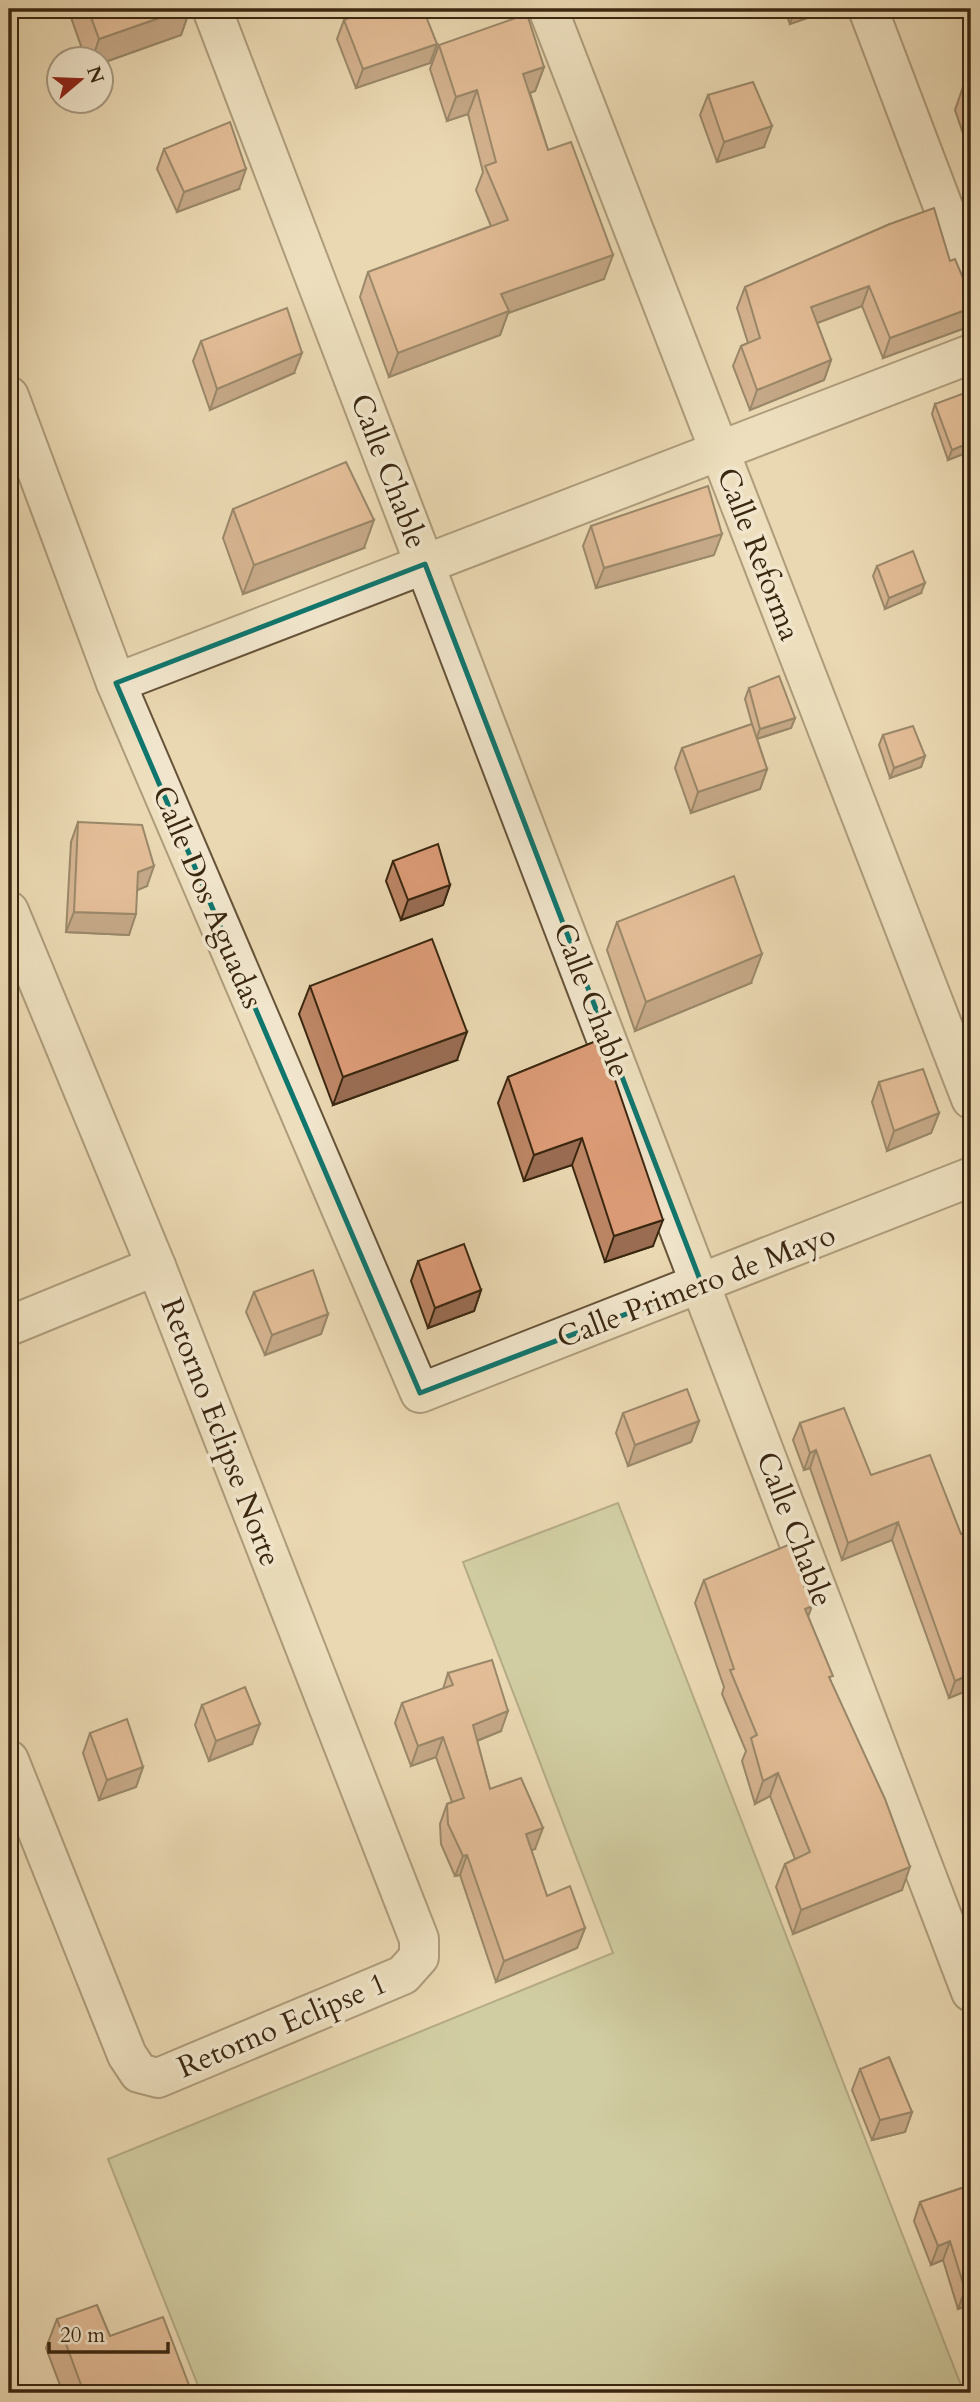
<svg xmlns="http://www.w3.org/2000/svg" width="980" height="2402" viewBox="0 0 980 2402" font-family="Cardo,serif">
	<rect width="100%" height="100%" fill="#ead8b2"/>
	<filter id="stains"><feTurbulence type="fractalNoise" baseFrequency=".00286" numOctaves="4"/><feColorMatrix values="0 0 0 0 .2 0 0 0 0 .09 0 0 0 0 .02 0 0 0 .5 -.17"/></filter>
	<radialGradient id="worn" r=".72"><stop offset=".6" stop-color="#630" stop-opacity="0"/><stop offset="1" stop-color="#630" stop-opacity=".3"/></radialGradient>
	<path fill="#b3bf8f" stroke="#767350" stroke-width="2" d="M 618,1503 L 964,2393 L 201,2393 L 108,2159 L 613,1953 L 463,1562 Z"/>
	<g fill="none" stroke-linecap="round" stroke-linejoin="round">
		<defs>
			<g id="minor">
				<path d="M 212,9 L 971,1992"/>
				<path d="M 548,9 L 971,1099"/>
				<path d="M 868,9 L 971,280"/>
				<path d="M 9,396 L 116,683 L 420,1393 L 971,1177"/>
				<path d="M 116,683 L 971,354"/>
				<path d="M 9,911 L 156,1266 L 419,1939 L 419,1957 L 403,1975 L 158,2078 L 139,2073 L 127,2055 L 9,1760"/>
				<path d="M 9,1326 L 156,1266"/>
			</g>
		</defs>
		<use href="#minor" stroke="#665338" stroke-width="42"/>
		<use href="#minor" stroke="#f1e6cd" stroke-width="38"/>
	</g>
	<g fill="#bd8666" stroke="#3a2710" stroke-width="2">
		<path d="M 68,9 L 190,9 L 181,35 L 102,63 L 102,60 L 86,60 Z"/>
		<path d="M 784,9 L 833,9 L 790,24 Z"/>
		<path d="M 344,20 L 437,44 L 430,63 L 356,88 L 337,39 Z"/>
		<path d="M 439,45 L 544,67 L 535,91 L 530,93 L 548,150 L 604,279 L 508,313 L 500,335 L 389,377 L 360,297 L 368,272 L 491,226 L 476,190 L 483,172 L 468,114 L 447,121 L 430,69 Z"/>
		<path d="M 971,85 L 971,157 L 955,110 L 963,87 Z"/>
		<path d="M 708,95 L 764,147 L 717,162 L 700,115 Z"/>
		<path d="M 164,149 L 239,189 L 177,212 L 157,169 Z"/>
		<path d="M 890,224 L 968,327 L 883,358 L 862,306 L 817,323 L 831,360 L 824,380 L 750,410 L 733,366 L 741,346 L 748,343 L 737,308 L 745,287 Z"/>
		<path d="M 201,341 L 294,373 L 210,410 L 193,361 Z"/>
		<path d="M 935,404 L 971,451 L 948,460 L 932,414 Z"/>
		<path d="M 233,509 L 364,548 L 243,594 L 223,538 Z"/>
		<path d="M 591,526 L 714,555 L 596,588 L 583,546 Z"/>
		<path d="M 877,566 L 921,593 L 885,609 L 873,576 Z"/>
		<path d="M 749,688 L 795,718 L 791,728 L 757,739 L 767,769 L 760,789 L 691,813 L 675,768 L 682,748 L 752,724 L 745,699 Z"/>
		<path d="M 883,735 L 925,756 L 921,767 L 890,778 L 879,745 Z"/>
		<path d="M 78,822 L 147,886 L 137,890 L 129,935 L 66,932 L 71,842 Z"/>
		<path d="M 393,861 L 450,885 L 443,905 L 401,920 L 386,881 Z"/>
		<path d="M 617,922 L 751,983 L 635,1031 L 607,950 Z"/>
		<path d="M 310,986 L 457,1060 L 333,1105 L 299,1014 Z"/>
		<path d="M 601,1039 L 653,1246 L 605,1262 L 572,1165 L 524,1181 L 498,1103 L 508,1077 Z"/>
		<path d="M 879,1082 L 939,1113 L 931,1133 L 887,1151 L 872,1102 Z"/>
		<path d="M 418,1261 L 481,1290 L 474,1311 L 428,1328 L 411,1281 Z"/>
		<path d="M 254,1292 L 328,1314 L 321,1334 L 265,1355 L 246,1312 Z"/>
		<path d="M 623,1413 L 699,1421 L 691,1442 L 628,1466 L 616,1433 Z"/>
		<path d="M 800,1423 L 871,1475 L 961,1534 L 971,1531 L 971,1689 L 949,1698 L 892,1540 L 842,1560 L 810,1468 L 804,1470 L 793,1440 Z"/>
		<path d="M 704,1580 L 812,1606 L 808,1616 L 902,1890 L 793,1934 L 776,1887 L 785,1864 L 795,1859 L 770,1796 L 755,1804 L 742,1761 L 746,1751 L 722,1694 L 724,1687 L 695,1603 Z"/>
		<path d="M 448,1673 L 501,1731 L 477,1741 L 490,1789 L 535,1849 L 531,1850 L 547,1896 L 585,1928 L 577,1948 L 496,1982 L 460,1875 L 455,1876 L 441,1844 L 440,1824 L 447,1804 L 452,1802 L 436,1757 L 411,1766 L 395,1723 L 402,1703 L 443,1689 Z"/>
		<path d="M 202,1705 L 252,1744 L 209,1761 L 195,1725 Z"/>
		<path d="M 90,1733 L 143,1767 L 136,1787 L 99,1800 L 83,1753 Z"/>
		<path d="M 860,2069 L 912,2112 L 905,2132 L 872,2140 L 852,2090 Z"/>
		<path d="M 971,2185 L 971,2327 L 964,2307 L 958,2309 L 943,2260 L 931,2265 L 914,2221 L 920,2202 Z"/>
		<path d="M 57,2319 L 110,2336 L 192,2393 L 63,2393 L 46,2348 Z"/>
	</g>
	<g fill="#9a6d53" stroke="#3a2710" stroke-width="2">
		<path d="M 185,9 L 190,9 L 181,35 L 102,63 L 102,60 L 92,60 L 99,39 Z"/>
		<path d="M 795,9 L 833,9 L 790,24 Z"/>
		<path d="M 437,44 L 430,63 L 356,88 L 363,69 Z"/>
		<path d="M 544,67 L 535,91 L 515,98 L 523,74 Z"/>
		<path d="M 477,90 L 468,114 L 447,121 L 456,97 Z"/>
		<path d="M 772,126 L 764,147 L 717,162 L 724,142 Z"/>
		<path d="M 246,169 L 239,189 L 177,212 L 184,192 Z"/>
		<path d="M 613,255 L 604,279 L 508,313 L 500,335 L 389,377 L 398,353 L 501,294 Z"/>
		<path d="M 869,286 L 862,306 L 804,328 L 811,307 Z"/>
		<path d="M 971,308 L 971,318 L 968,327 L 883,358 L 890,338 Z"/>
		<path d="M 302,353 L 294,373 L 210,410 L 217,389 Z"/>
		<path d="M 831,360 L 824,380 L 750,410 L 757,390 Z"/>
		<path d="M 971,442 L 971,451 L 948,460 L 952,450 Z"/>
		<path d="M 374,520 L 364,548 L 243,594 L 254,565 Z"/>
		<path d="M 722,534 L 714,555 L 596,588 L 604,568 Z"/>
		<path d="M 925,583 L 921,593 L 885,609 L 889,598 Z"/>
		<path d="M 795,718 L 791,728 L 756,739 L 760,729 Z"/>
		<path d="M 925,756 L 921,767 L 890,778 L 894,768 Z"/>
		<path d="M 767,769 L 760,789 L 691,813 L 698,792 Z"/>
		<path d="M 154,866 L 147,886 L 131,893 L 138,872 Z"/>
		<path d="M 450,885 L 443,905 L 401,920 L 408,900 Z"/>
		<path d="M 74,912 L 136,914 L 129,935 L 66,932 Z"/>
		<path d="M 17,951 L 10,971 L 9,971 L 9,955 Z"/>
		<path d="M 762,954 L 751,983 L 635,1031 L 646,1002 Z"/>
		<path d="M 467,1032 L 457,1060 L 333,1105 L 343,1077 Z"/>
		<path d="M 939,1113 L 931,1133 L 887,1151 L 894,1131 Z"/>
		<path d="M 582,1138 L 572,1165 L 524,1181 L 534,1155 Z"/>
		<path d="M 663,1220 L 653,1246 L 605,1262 L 614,1236 Z"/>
		<path d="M 481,1290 L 474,1311 L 428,1328 L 435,1308 Z"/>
		<path d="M 328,1314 L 321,1334 L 265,1355 L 272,1335 Z"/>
		<path d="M 699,1421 L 691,1442 L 628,1466 L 635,1445 Z"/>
		<path d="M 816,1450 L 810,1468 L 804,1470 L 810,1453 Z"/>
		<path d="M 898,1522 L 892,1540 L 842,1560 L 848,1543 Z"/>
		<path d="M 812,1606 L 803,1630 L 805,1609 Z"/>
		<path d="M 971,1674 L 971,1689 L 949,1698 L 955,1681 Z"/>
		<path d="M 508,1711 L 501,1731 L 466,1745 L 473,1725 Z"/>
		<path d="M 260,1724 L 252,1744 L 209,1761 L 216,1741 Z"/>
		<path d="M 443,1737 L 436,1757 L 411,1766 L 418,1746 Z"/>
		<path d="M 143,1767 L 136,1787 L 99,1800 L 107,1780 Z"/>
		<path d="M 778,1773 L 770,1796 L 755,1804 L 763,1781 Z"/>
		<path d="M 543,1828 L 535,1849 L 519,1854 L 526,1834 Z"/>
		<path d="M 467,1855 L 460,1875 L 455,1876 L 463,1856 Z"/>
		<path d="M 910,1867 L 902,1890 L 793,1934 L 801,1910 Z"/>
		<path d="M 585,1928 L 577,1948 L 496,1982 L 504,1961 Z"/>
		<path d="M 912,2112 L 905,2132 L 872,2140 L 880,2120 Z"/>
		<path d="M 950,2241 L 943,2260 L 931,2265 L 938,2246 Z"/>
		<path d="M 971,2288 L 964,2307 L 958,2309 L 965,2290 Z"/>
	</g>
	<g fill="#dc9c77" stroke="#3a2710" stroke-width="2">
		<path d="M 88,9 L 185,9 L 99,39 Z"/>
		<path d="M 371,9 L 423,9 L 437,44 L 363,69 L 344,20 Z"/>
		<path d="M 527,14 L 544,67 L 523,74 L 548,150 L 571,142 L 613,255 L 501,294 L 509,311 L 398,353 L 368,272 L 508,220 L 485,166 L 496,162 L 477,90 L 456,97 L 439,45 Z"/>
		<path d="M 753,82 L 772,126 L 724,142 L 708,95 Z"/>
		<path d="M 971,85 L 971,110 L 963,87 Z"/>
		<path d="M 230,122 L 246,169 L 184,192 L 164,149 Z"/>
		<path d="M 934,208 L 950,261 L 955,259 L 971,297 L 971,308 L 890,338 L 869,286 L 811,307 L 831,360 L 757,390 L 741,346 L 760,338 L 745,287 L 890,224 Z"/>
		<path d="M 287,308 L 302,353 L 217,389 L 201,341 Z"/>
		<path d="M 970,391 L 971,394 L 971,442 L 952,450 L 935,404 Z"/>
		<path d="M 346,462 L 374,520 L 254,565 L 233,509 Z"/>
		<path d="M 708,486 L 722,534 L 604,568 L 591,526 Z"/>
		<path d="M 913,551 L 925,583 L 889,598 L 877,566 Z"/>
		<path d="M 779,676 L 795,718 L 760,729 L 749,688 Z"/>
		<path d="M 752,724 L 767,769 L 698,792 L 682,748 Z"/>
		<path d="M 913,726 L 925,756 L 894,768 L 883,735 Z"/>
		<path d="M 78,822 L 142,825 L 154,866 L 138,872 L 136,914 L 74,912 Z"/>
		<path d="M 438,844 L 450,885 L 408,900 L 393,861 Z"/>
		<path d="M 734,876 L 762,954 L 646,1002 L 617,922 Z"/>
		<path d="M 432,939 L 467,1032 L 343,1077 L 310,986 Z"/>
		<path d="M 9,940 L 13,940 L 17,951 L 9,955 Z"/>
		<path d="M 601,1039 L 663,1220 L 614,1236 L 582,1138 L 534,1155 L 508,1077 Z"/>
		<path d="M 923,1069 L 939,1113 L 894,1131 L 879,1082 Z"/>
		<path d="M 464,1244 L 481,1290 L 435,1308 L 418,1261 Z"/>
		<path d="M 313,1270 L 328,1314 L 272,1335 L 254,1292 Z"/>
		<path d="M 687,1389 L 699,1421 L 635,1445 L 623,1413 Z"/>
		<path d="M 844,1408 L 871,1475 L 930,1455 L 961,1534 L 971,1531 L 971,1674 L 955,1681 L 898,1522 L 848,1543 L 816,1450 L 810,1453 L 800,1423 Z"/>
		<path d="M 788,1545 L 812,1606 L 805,1609 L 833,1676 L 829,1677 L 885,1799 L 910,1867 L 801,1910 L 785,1864 L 810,1852 L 778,1773 L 763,1781 L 751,1738 L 757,1735 L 730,1670 L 734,1669 L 704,1580 Z"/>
		<path d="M 492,1660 L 508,1711 L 473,1725 L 490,1789 L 521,1778 L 543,1828 L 526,1834 L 547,1896 L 570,1886 L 585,1928 L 504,1961 L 467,1855 L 463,1856 L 448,1824 L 447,1804 L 464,1798 L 443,1737 L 418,1746 L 402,1703 L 453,1685 L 448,1673 Z"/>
		<path d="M 245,1687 L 260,1724 L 216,1741 L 202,1705 Z"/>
		<path d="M 127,1719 L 143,1767 L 107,1780 L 90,1733 Z"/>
		<path d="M 889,2057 L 912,2112 L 880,2120 L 860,2069 Z"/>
		<path d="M 971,2185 L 971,2289 L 971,2288 L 965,2290 L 950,2241 L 938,2246 L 920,2202 Z"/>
		<path d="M 97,2305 L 110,2336 L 163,2317 L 192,2393 L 84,2393 L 57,2319 Z"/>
	</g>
	<path d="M0 0H980V2402H0ZM 425,564 L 702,1285 L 420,1393 L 116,683 Z" fill="#ead8b2" fill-opacity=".55" fill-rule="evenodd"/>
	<path fill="none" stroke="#0f766e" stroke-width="5" stroke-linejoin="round" d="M 425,564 L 702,1285 L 420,1393 L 116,683 Z"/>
	<g text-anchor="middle" stroke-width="7" stroke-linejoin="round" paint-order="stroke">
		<g font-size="30" fill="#3a2710" stroke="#f1e6cd">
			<text transform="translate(389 471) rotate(69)" y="10">Calle Chable</text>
			<text transform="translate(759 554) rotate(69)" y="10">Calle Reforma</text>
			<text transform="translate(208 897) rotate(67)" y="10">Calle Dos Aguadas</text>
			<text transform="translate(592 1000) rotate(69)" y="10">Calle Chable</text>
			<text transform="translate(696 1286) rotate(-21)" y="10">Calle Primero de Mayo</text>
			<text transform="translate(221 1432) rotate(69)" y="10">Retorno Eclipse Norte</text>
			<text transform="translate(795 1529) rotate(69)" y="10">Calle Chable</text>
			<text transform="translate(282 2025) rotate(-23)" y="10">Retorno Eclipse 1</text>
		</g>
	</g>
	<rect width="980" height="2402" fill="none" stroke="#ead8b2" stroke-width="35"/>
	<rect x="10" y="10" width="959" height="2381" fill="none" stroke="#3a2710" stroke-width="3.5"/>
	<rect x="18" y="18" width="945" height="2367" fill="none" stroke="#3a2710" stroke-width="2"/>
	<g transform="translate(80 80) rotate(71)"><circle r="33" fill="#f1e6cd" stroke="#a89a81" stroke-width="2"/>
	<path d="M0-5L12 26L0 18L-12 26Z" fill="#8f2418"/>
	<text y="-10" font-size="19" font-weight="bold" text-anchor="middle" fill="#3a2710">N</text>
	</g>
	<path d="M49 2342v10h119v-10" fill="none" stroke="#3a2710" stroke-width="3.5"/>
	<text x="60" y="2342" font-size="21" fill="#3a2710" stroke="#f1e6cd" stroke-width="5" paint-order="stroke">20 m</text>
	<rect width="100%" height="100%" filter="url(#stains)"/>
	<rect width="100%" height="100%" fill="url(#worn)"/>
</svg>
